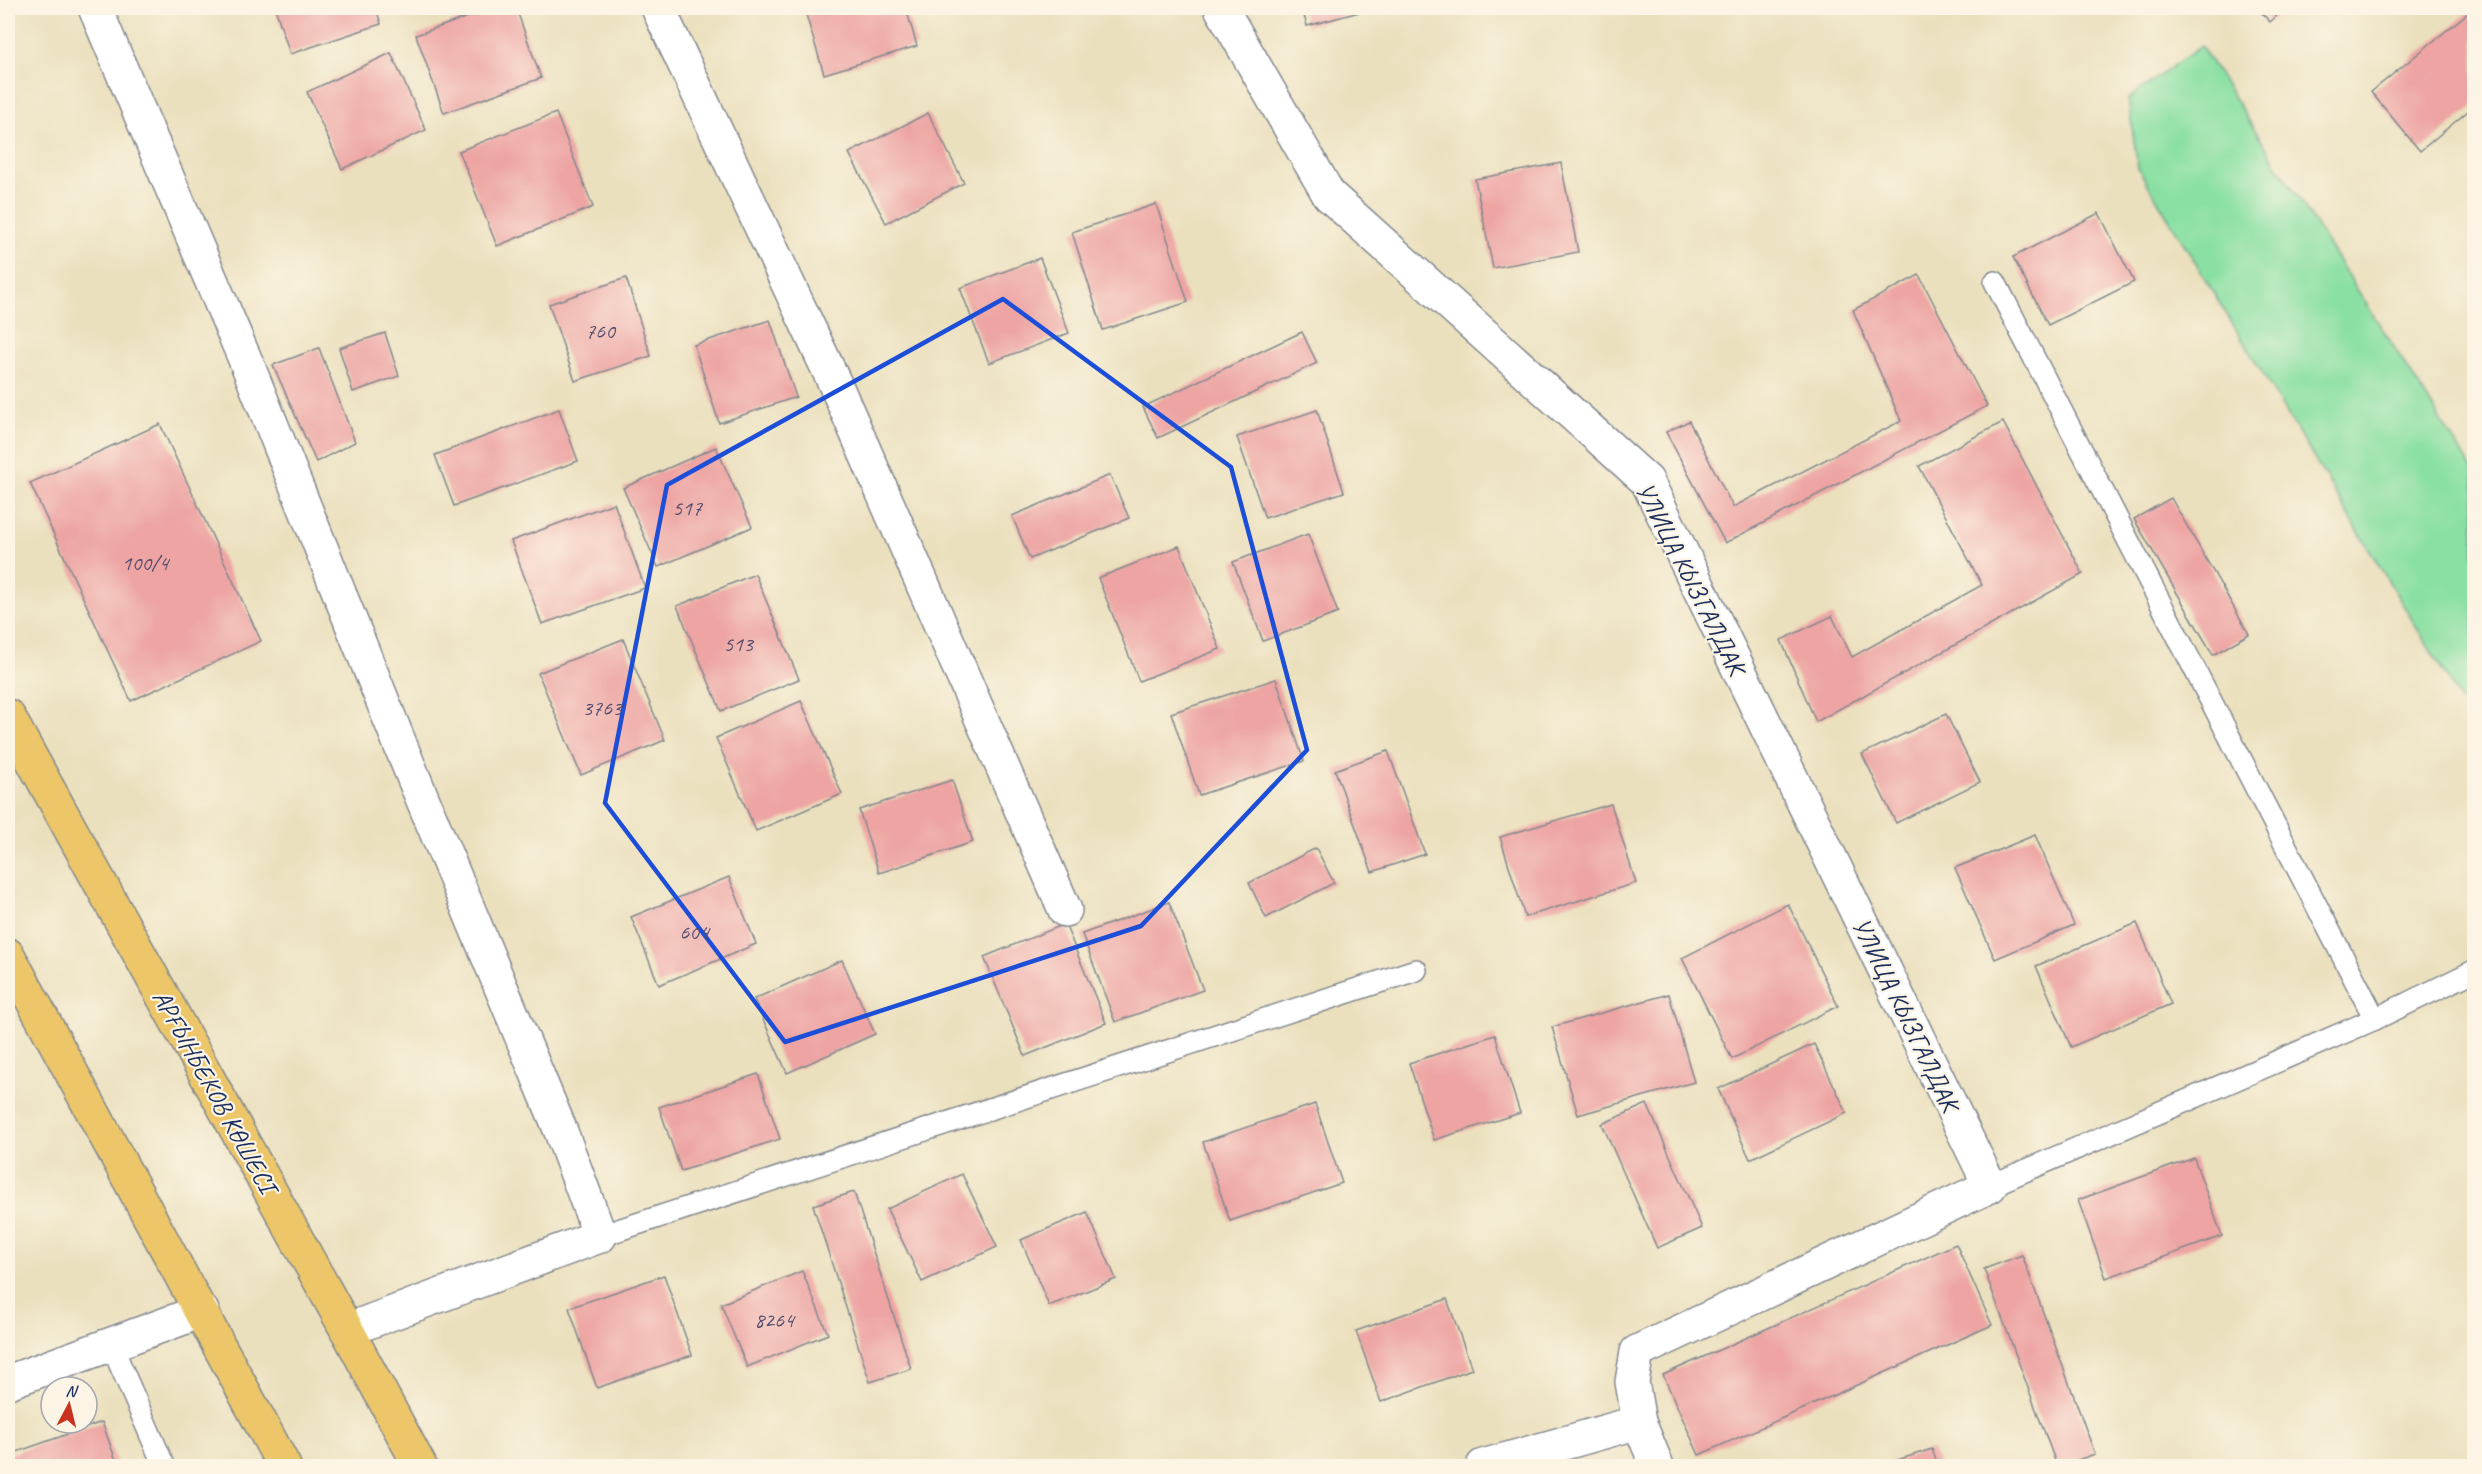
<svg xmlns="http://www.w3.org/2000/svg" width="2482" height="1474" viewBox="0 0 2482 1474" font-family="Caveat,sans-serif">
	<rect width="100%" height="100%" fill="#fcf5e5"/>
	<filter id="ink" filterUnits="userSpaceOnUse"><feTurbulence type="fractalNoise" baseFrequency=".0167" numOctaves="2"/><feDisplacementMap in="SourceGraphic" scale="12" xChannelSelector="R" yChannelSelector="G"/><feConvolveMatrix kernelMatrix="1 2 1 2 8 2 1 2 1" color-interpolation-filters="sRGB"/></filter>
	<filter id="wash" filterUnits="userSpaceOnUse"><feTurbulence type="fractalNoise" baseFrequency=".008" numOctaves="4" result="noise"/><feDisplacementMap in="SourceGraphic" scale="24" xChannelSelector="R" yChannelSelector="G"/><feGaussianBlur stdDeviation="1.35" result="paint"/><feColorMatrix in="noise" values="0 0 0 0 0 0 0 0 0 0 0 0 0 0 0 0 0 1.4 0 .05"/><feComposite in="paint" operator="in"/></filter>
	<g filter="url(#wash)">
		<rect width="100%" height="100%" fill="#ebe0be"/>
		<path fill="#8ae0a3" stroke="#528880" stroke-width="1.5" d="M 2201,46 L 2474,472 L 2474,722 L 2138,168 L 2128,99 Z"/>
		<g id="blocks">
			<g fill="#eda4a3">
				<path d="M 275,8 L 376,8 L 381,24 L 290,54 Z"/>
				<path d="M 494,8 L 516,8 L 541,78 L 444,113 L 416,35 Z"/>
				<path d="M 804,8 L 906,8 L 917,46 L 824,74 Z"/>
				<path d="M 1302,8 L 1374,8 L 1307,26 Z"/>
				<path d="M 2257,8 L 2285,8 L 2270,22 Z"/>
				<path d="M 2474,8 L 2474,106 L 2420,151 L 2371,92 Z"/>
				<path d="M 391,53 L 426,130 L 342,169 L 307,92 Z"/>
				<path d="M 556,113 L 593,207 L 497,246 L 459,151 Z"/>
				<path d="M 928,113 L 964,183 L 886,223 L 849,153 Z"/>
				<path d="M 1561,163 L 1578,252 L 1493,268 L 1475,179 Z"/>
				<path d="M 1156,204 L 1188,302 L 1103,330 L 1072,232 Z"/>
				<path d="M 2099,213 L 2134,282 L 2048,325 L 2013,257 Z"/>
				<path d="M 1040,258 L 1069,333 L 989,363 L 960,288 Z"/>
				<path d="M 1919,275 L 1987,406 L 1725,543 L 1666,432 L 1689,421 L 1733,507 L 1901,421 L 1853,310 Z"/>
				<path d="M 626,278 L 651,356 L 575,381 L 549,304 Z"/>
				<path d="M 770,320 L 796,397 L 719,423 L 694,345 Z"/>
				<path d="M 1302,332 L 1317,363 L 1158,438 L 1143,407 Z"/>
				<path d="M 385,333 L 399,376 L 353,392 L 339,348 Z"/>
				<path d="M 319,348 L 355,442 L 316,462 L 273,365 Z"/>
				<path d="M 559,409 L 578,461 L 454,506 L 435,455 Z"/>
				<path d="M 1317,410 L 1344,492 L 1265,518 L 1237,437 Z"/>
				<path d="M 2003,422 L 2083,574 L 1816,722 L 1781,640 L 1832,616 L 1852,657 L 1982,585 L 1919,466 Z"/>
				<path d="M 160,424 L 261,641 L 131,701 L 30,483 Z"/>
				<path d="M 716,447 L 752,527 L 658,567 L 623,488 Z"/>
				<path d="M 1110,475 L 1129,518 L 1030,559 L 1012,516 Z"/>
				<path d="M 2171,498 L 2249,634 L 2213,655 L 2134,519 Z"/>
				<path d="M 614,503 L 645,588 L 542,624 L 511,541 Z"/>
				<path d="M 1308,534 L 1338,613 L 1263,641 L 1233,562 Z"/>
				<path d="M 1179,546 L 1220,649 L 1139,681 L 1098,578 Z"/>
				<path d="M 755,574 L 799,679 L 721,711 L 677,606 Z"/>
				<path d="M 623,639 L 665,740 L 581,775 L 538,673 Z"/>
				<path d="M 1276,679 L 1304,761 L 1199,795 L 1171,713 Z"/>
				<path d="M 801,701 L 842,794 L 756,831 L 716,738 Z"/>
				<path d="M 1946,714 L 1980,782 L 1896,823 L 1862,754 Z"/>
				<path d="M 1388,751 L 1425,854 L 1372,872 L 1335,770 Z"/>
				<path d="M 952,780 L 973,842 L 879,873 L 859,810 Z"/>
				<path d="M 1611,804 L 1636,883 L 1525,917 L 1500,837 Z"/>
				<path d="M 2035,835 L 2074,925 L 1995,959 L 1955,868 Z"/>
				<path d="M 1316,848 L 1334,883 L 1266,918 L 1249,883 Z"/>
				<path d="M 729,877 L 756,944 L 659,985 L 631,917 Z"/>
				<path d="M 1169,902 L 1203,990 L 1115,1022 L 1082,934 Z"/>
				<path d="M 1788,904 L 1838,1006 L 1732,1059 L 1682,958 Z"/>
				<path d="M 2137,923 L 2171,1004 L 2071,1047 L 2036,966 Z"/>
				<path d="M 1065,924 L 1106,1023 L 1025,1056 L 984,957 Z"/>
				<path d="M 842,960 L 875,1034 L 787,1073 L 754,999 Z"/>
				<path d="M 1669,994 L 1694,1082 L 1578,1115 L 1552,1027 Z"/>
				<path d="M 1495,1035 L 1520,1113 L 1434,1140 L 1409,1063 Z"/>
				<path d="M 1814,1044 L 1847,1113 L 1750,1159 L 1718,1089 Z"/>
				<path d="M 758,1074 L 780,1139 L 681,1171 L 659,1107 Z"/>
				<path d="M 1315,1104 L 1342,1183 L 1230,1221 L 1203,1142 Z"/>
				<path d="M 1647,1104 L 1702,1228 L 1657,1248 L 1602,1124 Z"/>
				<path d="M 2194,1158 L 2222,1236 L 2106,1278 L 2078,1200 Z"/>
				<path d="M 962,1174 L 997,1247 L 922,1282 L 887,1209 Z"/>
				<path d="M 854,1192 L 911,1369 L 870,1382 L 813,1205 Z"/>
				<path d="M 1087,1212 L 1116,1279 L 1049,1306 L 1021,1240 Z"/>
				<path d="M 1956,1244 L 1992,1325 L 1699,1455 L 1663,1375 Z"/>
				<path d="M 2022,1255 L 2095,1454 L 2060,1466 L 2057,1466 L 1984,1269 Z"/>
				<path d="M 802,1271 L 828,1334 L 747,1367 L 721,1304 Z"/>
				<path d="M 664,1275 L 692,1355 L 597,1388 L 569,1308 Z"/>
				<path d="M 1447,1299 L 1472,1369 L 1381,1402 L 1356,1331 Z"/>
				<path d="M 102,1422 L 118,1466 L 8,1466 L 8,1455 Z"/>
				<path d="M 1932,1449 L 1938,1466 L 1879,1466 Z"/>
			</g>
		</g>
	</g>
	<g filter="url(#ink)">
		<use href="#blocks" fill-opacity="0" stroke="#83888e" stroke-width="1.5"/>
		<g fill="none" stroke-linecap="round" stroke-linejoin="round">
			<defs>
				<g id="lane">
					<path d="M 1995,282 L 2375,1019"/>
					<path d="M 1990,1186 L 2375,1019 L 2474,971"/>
					<path d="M 600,1236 L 1416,970"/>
					<path d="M 111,1344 L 164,1466"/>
				</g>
				<g id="street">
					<path d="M 95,8 L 250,371 L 410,769 L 560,1129 L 600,1236 L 347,1330"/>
					<path d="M 658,8 L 837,388 L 1065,910"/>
					<path d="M 1221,8 L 1329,195 L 1647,481 L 1990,1186 L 1637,1352 L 1632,1382 L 1639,1422 L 1657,1466"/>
					<path d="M 8,1382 L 202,1311"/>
					<path d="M 1483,1466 L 1639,1422"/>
				</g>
				<g id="primary">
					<path d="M 8,716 L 347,1330 L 420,1466"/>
					<path d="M 8,955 L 284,1466"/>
				</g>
			</defs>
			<use href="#lane" stroke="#83888e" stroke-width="24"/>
			<use href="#street" stroke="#83888e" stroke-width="36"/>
			<use href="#primary" stroke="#83888e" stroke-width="36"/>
			<use href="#lane" stroke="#fff" stroke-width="21"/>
			<use href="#street" stroke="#fff" stroke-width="33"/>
			<use href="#primary" stroke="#ecc669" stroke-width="33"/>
		</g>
	</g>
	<path fill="none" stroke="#1d4ed8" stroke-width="4.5" stroke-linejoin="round" d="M 1003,299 L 1231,467 L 1307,750 L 1141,926 L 785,1042 L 605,803 L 667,485 Z"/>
	<g text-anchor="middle" stroke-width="4.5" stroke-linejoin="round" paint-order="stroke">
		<g font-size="22" fill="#504c6f">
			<text x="600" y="338">760</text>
			<text x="687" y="515">517</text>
			<text x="145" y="570">100/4</text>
			<text x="738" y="651">513</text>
			<text x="602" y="715">3763</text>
			<text x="694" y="939">604</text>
			<text x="774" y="1327">8264</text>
		</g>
		<g font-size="26" fill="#1b2f5e" stroke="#fcf5e5">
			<text transform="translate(1691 578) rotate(63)" y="9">УЛИЦА КЫЗГАЛДАК</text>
			<text transform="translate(1906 1014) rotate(64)" y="9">УЛИЦА КЫЗГАЛДАК</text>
			<text transform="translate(215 1091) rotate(61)" y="9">АРҒЫНБЕКОВ КӨШЕСІ</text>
		</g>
	</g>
	<rect width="2482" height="1474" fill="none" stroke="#fcf5e5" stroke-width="30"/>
	<g transform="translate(69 1405) rotate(7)"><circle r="28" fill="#fcf5e5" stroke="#a2a6af" stroke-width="1.5"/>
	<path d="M0-4.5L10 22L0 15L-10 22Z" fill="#c8321e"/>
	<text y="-9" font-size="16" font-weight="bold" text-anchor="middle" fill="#1b2f5e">N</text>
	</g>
</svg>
